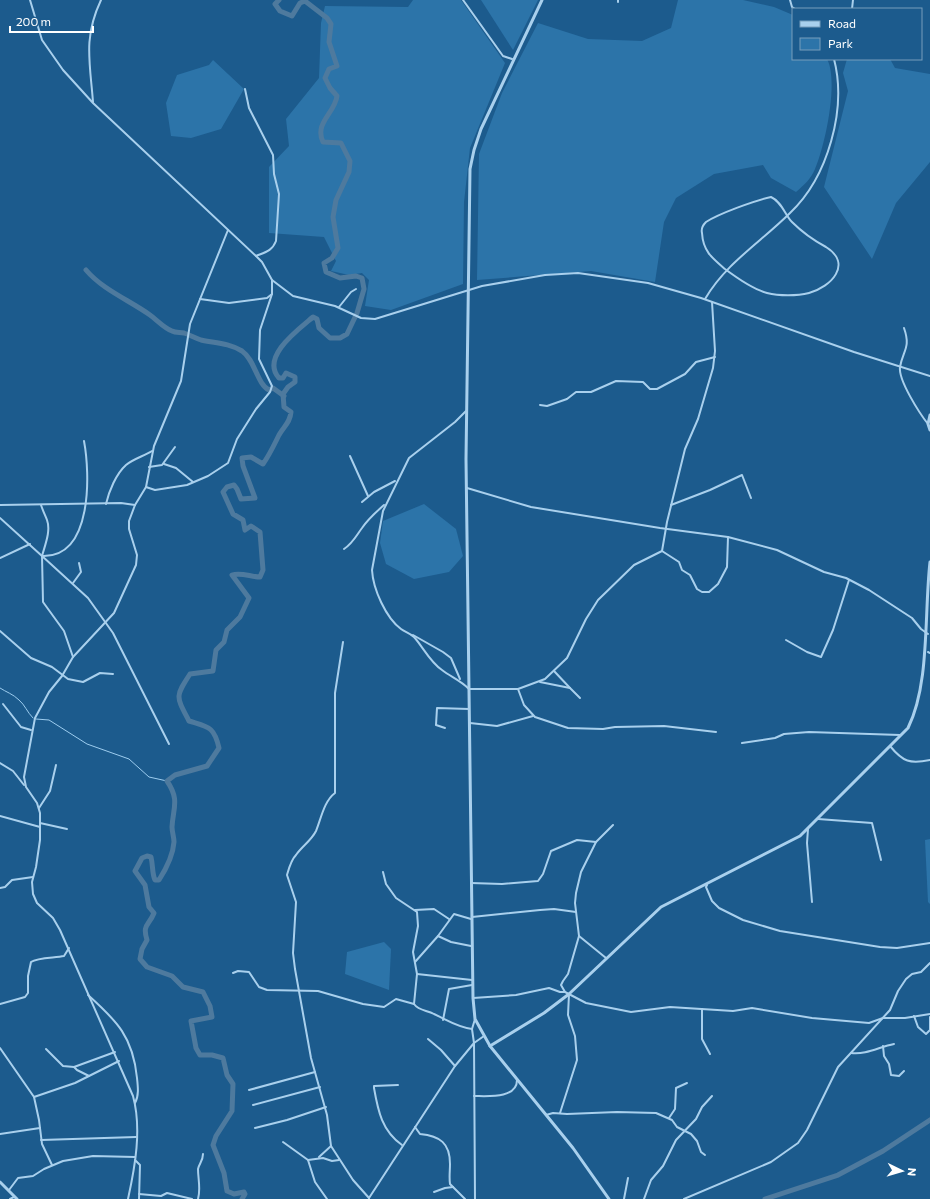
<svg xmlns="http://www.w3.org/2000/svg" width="930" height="1199" viewBox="0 0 930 1199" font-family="Commissioner,sans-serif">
	<rect width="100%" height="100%" fill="#1c5b8d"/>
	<g fill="#2c74a9">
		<path d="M 413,0 L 461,0 L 505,63 L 470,148 L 464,202 L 463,284 L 391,310 L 365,306 L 369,280 L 362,273 L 349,275 L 331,271 L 336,261 L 324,237 L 269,233 L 269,167 L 289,146 L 286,119 L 319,78 L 321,23 L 325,6 L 408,7 Z"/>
		<path d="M 481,0 L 538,0 L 513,50 Z"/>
		<path d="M 678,0 L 743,0 L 774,7 L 793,15 L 793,59 L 827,59 C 839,81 825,146 815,169 C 811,179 804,185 796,192 L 771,178 L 763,165 L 714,174 L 676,198 L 664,222 L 655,282 L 591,271 L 477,280 L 479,154 L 502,93 L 538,23 L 588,39 L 642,41 L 671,28 Z"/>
		<path d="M 847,59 L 890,59 L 895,68 L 930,74 L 930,162 L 896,203 L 872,259 L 824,187 L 848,91 L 843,73 Z"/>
		<path d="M 213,60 L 244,89 L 221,129 L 191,138 L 171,136 L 166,103 L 177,75 L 209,65 Z"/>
		<path d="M 424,504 L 456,529 L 463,556 L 449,572 L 414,579 L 386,564 L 380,543 L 383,521 Z"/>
		<path d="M 930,839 L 930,904 L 928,902 L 925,840 Z"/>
		<path d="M 384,942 L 391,949 L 389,990 L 345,974 L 347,952 Z"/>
	</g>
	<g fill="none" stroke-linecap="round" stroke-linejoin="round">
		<g stroke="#9dcdef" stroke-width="1">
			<path d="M 0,688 C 6,692 13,694 19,700 C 25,705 27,712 33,718"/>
			<path d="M 36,719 L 49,720 L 87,744 L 129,759 L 149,777 L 167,781"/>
		</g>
		<g stroke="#4e7a9e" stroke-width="5">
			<path d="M 86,270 C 103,290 129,300 150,315 C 157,320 164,328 172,331 C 176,333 180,332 184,333 C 190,335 195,338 201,340 C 215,343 229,343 242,351 C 255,360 257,384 269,390 L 273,388 L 284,396"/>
			<path d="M 242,1199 L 245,1194 L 244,1192 L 234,1194 L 227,1191 L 224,1173 L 213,1145 L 216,1136 L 232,1111 L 233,1084 L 227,1075 L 223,1058 L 212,1055 L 200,1055 L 196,1048 L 191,1021 L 212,1017 L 210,1006 L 203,992 L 183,987 L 172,976 L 147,967 L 140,959 L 142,949 L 147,940 C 142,924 149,926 154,913 L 149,907 L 145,885 L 135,871 L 142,858 L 147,856 L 151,857 C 153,865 152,874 155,880 L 159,880 C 166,869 173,856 174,842 C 174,837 172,832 172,827 C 173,808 180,800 167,781 L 175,775 L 207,766 L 219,748 C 214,726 208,727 189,721 C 176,696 175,697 190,674 L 213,671 L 216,650 L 224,642 L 227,630 L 240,617 L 249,598 L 232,575 C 241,572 251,577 260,577 L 263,570 L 260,532 L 251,526 L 245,530 L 243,520 L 233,514 L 223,492 L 227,487 L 234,485 L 237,489 L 241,499 L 255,498 L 243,466 L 242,458 L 251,457 L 263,464 C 270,454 274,445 279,435 C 284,426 290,423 291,412 L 284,407 L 283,394 L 288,387 L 295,382 L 295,377 L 286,373 L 283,378 L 279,378 C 260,357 299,329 313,317 L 317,319 L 319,328 L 330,338 L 340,338 L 347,334 L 357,313 L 364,289 L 362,278 L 356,276 L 340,278 L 326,272 L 324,263 L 332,258 L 338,248 L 333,217 L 336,200 L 349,172 L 350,161 L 341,143 L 323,142 C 314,123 335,113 337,96 L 330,88 L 325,78 L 329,69 L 337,66 L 329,42 L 331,24 L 327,18 L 305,1 L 300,3 L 292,16 L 280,11 L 275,4 L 279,0"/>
			<path d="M 765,1199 L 838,1175 L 883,1151 L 930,1120"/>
		</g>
		<g stroke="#a9d0ed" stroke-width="2">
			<path d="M 30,0 L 42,40 L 63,70 L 93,103 L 256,256 L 262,262 L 272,280 L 293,296 L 335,306 L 361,318 L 375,319 L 482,286 L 545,275 L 578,273 L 648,283 L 701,298 L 854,352 L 930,376"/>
			<path d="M 463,0 L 503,56 L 512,59"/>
			<path d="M 790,0 L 792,7 L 795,9"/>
			<path d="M 618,2 L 618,0"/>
			<path d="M 852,9 L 853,0"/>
			<path d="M 245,89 L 249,108 L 273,155 L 274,174 L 279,194 L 276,241 C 272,251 266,252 256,256"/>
			<path d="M 93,102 C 90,62 83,38 101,0"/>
			<path d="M 771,197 C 782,202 785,215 792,222 C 803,233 813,240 826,247 C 853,264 831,287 809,293 C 797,296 779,296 767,293 C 752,289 737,278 725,269 C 712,258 703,251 702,233 C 701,229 703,225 706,222 C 718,214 756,200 771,197 Z"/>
			<path d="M 200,299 L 229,303 L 267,298 L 272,294 L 272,280"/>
			<path d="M 705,299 C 726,263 761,242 790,213 C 828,177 847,109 834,59"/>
			<path d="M 339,307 L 351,292 L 356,289"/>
			<path d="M 904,328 C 911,348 903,350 900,367 C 898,380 920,414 928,424"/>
			<path d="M 540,405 L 547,406 L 567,399 L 576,392 L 591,392 L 616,381 L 643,382 L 650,389 L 657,389 L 685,374 L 696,362 L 715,357"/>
			<path d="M 466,411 L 455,422 L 409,458 L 383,511 L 372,570 C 373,589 386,618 401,629 C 405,632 410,633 414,637 C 423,647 430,662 442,670 C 451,677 460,680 469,689 L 518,689 L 545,679 L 567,658 L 586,619 L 598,600 L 634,565 L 662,551 L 667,522 L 685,449 L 698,419 L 713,368 L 715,351 L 712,302"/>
			<path d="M 350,456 L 368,496"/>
			<path d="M 164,464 L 176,468 L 193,482"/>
			<path d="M 149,467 L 162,465 L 175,447"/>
			<path d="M 146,487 L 155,490 L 187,485 L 208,476 L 228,463 L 237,439 L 256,409 L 270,392 L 272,386 L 259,359 L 260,330 L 272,294"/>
			<path d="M 467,488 L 531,507 L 660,528 L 728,537 L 777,550 L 824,572 L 846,578 L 869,590 L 912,618 L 921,629 L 928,634"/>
			<path d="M 362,502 L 374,492 L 395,481"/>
			<path d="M 106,504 C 109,491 116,474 126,465 C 133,459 144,456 152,451"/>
			<path d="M 0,505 L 121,503 L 135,505"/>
			<path d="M 41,505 C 43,511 45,515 47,520 C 51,531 45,545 42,556"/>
			<path d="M 671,505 L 710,490 L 742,475 L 751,498"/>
			<path d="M 0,518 L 42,556 L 43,602 L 64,631 L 73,657 L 62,676 L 49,692 L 35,718 L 24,777 L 26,787 L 37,803 L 40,813 L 40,840 L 36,867 L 32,882 L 33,894 L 37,903 L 53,918 L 60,930 L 133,1096 C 142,1129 135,1167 128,1199"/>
			<path d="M 344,549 C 353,543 356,536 362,528 C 368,519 376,512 384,505"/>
			<path d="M 662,551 L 679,562 L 682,570 L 690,575 L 697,589 L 702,592 L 709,592 L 718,584 L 727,567 L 728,537"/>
			<path d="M 42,556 L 88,598 L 113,633 L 169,744"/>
			<path d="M 43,556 C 93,557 90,473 84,441"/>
			<path d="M 0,558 L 30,544"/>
			<path d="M 73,583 L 81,572 L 79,563"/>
			<path d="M 0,631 L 31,658 L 52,667 L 68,679 L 83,682 L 100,673 L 113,674"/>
			<path d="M 413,635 L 443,652 L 451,658 L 460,679"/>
			<path d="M 786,640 L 807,652 L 821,657 L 833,630 L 849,580"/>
			<path d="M 343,642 L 335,693 L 335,793 C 324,801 321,819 316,831 C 311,841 302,846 296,855 C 291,860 289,868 287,875 L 296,902 L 293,953 L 295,969 L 311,1058 L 327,1115 L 331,1146 L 353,1180 L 369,1198"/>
			<path d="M 928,652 L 930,653"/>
			<path d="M 73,657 L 114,613 L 136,565 L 137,555 L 129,529 L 129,521 L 135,505 L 146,487 L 154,446 L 181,381 L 190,324 L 228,230"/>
			<path d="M 554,671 L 570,688"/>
			<path d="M 540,682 L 570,688 L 580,698"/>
			<path d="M 518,689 L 524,705 L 535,717 L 568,728 L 603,729 L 615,727 L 664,726 L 716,732"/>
			<path d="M 3,704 L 21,727 L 31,730"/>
			<path d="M 470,723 L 497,726 L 533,716"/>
			<path d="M 445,728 L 436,725 L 437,708 L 469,709"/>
			<path d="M 742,743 L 775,738 L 784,734 L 809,732 L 900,735"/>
			<path d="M 890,746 C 903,762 910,764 930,760"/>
			<path d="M 0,763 L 13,771 L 24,785"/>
			<path d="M 39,808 L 50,791 L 56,765"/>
			<path d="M 0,816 L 40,827"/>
			<path d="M 818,819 L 872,823 L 881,860"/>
			<path d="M 40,823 L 67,829"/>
			<path d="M 808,829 L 807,843 L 812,902"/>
			<path d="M 596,842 L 581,872 L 576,893 L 575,903 L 579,936 L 606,958"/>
			<path d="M 471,883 L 502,884 L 538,881 L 543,874 L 551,851 L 577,840 L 596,842 L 613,825"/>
			<path d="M 707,885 L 706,887 L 712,901 L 719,908 L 743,920 L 780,931 L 880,947 L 897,948 L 930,943"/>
			<path d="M 0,888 L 5,887 L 12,880 L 33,877"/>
			<path d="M 415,910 L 434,909 L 449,919"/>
			<path d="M 472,917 L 540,910 L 554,909 L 576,912"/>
			<path d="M 438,936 L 454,914 L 471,919"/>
			<path d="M 579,936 L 568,974 L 563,981 L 561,985 L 565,992 L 586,1003 L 631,1012 L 670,1007 L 733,1011 L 752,1008 L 812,1018 L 869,1023 L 883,1018 L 905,1018 L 930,1014"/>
			<path d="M 415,962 L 438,936 L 451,942 L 471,946"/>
			<path d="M 233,973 L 238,971 L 249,972 L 259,987 L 267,990 L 318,991 L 363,1004 L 384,1007 L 396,999 L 414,1004 L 417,974 L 413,952 L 418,926 L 417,912 L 396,898 L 386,884 L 383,872"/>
			<path d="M 417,974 L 472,980"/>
			<path d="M 88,995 C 117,1021 133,1037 137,1078 C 138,1087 139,1096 135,1103"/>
			<path d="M 473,998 L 516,995 L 549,988 L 560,992 L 565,992"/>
			<path d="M 0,1004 L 25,997 L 28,993 L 28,976 L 31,962 C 38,957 55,958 64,956 L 69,948"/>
			<path d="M 414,1004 C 419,1011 427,1010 434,1014 C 447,1020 457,1027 472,1029"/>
			<path d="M 702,1009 L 702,1039 L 710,1054"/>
			<path d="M 914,1016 L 918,1027 L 926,1034 L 930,1030 L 930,1017"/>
			<path d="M 443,1020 L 449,989 L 472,985"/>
			<path d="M 428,1039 L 441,1050 L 455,1066"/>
			<path d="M 883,1046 L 884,1056 L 889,1064 L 891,1075 L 899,1076 L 904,1071"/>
			<path d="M 0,1048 L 34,1097 L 75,1083 L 119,1061"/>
			<path d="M 46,1049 L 63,1066 L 74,1067 L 77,1070 L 89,1076"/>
			<path d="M 851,1053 C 866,1055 879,1047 894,1044"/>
			<path d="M 74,1067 L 115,1052"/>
			<path d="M 398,1085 L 374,1086 L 374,1088 C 378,1111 382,1131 402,1145"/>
			<path d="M 249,1090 L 315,1072"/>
			<path d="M 474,1096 C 487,1096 517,1099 517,1080"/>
			<path d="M 34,1097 L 39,1120 L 42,1144 L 52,1165"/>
			<path d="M 253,1105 L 320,1087"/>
			<path d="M 560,1113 L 577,1060 L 575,1036 L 568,1015 L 569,994"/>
			<path d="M 546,1115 L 553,1113 L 567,1114 L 617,1112 L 656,1113 L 672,1120 L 677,1127 L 691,1134 L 697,1141 L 701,1152 L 705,1155"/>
			<path d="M 669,1118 L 675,1109 L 676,1088 L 687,1083"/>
			<path d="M 415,1127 L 420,1134 C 440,1136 450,1143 450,1164 C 450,1171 449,1177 450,1184 L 465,1199"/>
			<path d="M 255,1128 L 287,1120 L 326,1107"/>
			<path d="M 0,1134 L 40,1128"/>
			<path d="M 41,1140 L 136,1137"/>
			<path d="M 283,1142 L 308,1160 L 323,1158 L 332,1161 L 339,1160"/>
			<path d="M 319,1157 L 331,1146"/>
			<path d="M 135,1160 L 140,1165 L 139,1199"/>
			<path d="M 308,1160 L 315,1182 L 327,1199"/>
			<path d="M 9,1190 L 18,1178 L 33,1176 L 44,1169 L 63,1161 L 93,1156 L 135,1157"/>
			<path d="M 434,1192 L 445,1188 L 453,1187"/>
			<path d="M 139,1194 L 161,1196 L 167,1193 L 192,1199"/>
			<path d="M 369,1198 L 455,1066 L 474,1043 L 484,1036"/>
			<path d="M 10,1199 L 14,1197"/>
			<path d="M 198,1199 C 201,1189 198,1179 198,1169 C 199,1164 203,1161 203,1154"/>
			<path d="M 475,1199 L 474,1043 L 472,1029 L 475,1019"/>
			<path d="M 624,1199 L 628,1178"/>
			<path d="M 644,1199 L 651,1180 L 663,1166 L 676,1140 L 696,1119 L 702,1107 L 712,1096"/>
			<path d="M 684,1199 L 771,1162 L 798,1143 L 807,1130 L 838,1067 L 890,1010 L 898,991 L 906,979 L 912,974 L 921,972 L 930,963"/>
		</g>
		<g stroke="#a9d0ed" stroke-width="3">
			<path d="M 542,0 L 481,129 L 474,150 L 470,169 L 466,459 L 473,998 L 475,1019 L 490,1046 L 573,1148 L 609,1199"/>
			<path d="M 930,415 L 928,424 L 930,430"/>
			<path d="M 490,1046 L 544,1013 L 569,994 L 661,907 L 800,836 L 908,728 C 930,684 924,615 930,562"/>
			<path d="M 0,1182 L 17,1199"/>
		</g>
	</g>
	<rect x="792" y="8" width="130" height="52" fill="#1c5b8d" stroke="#779dbb"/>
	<rect x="800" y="21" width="20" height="6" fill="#a9d0ed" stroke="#779dbb"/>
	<text x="828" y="28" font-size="12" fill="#ffffff">Road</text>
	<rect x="800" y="38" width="20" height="12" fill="#2c74a9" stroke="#779dbb"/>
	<text x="828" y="48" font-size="12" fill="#ffffff">Park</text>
	<g transform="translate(902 1171) rotate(95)" stroke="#1c5b8d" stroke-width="3" paint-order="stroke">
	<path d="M0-3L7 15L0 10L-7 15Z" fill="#ffffff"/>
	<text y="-6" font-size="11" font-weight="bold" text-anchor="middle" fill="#ffffff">N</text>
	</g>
	<path d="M10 26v6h83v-6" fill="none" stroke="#ffffff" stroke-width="2"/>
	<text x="16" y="26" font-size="12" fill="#ffffff" stroke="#1c5b8d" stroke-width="3" paint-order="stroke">200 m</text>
</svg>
